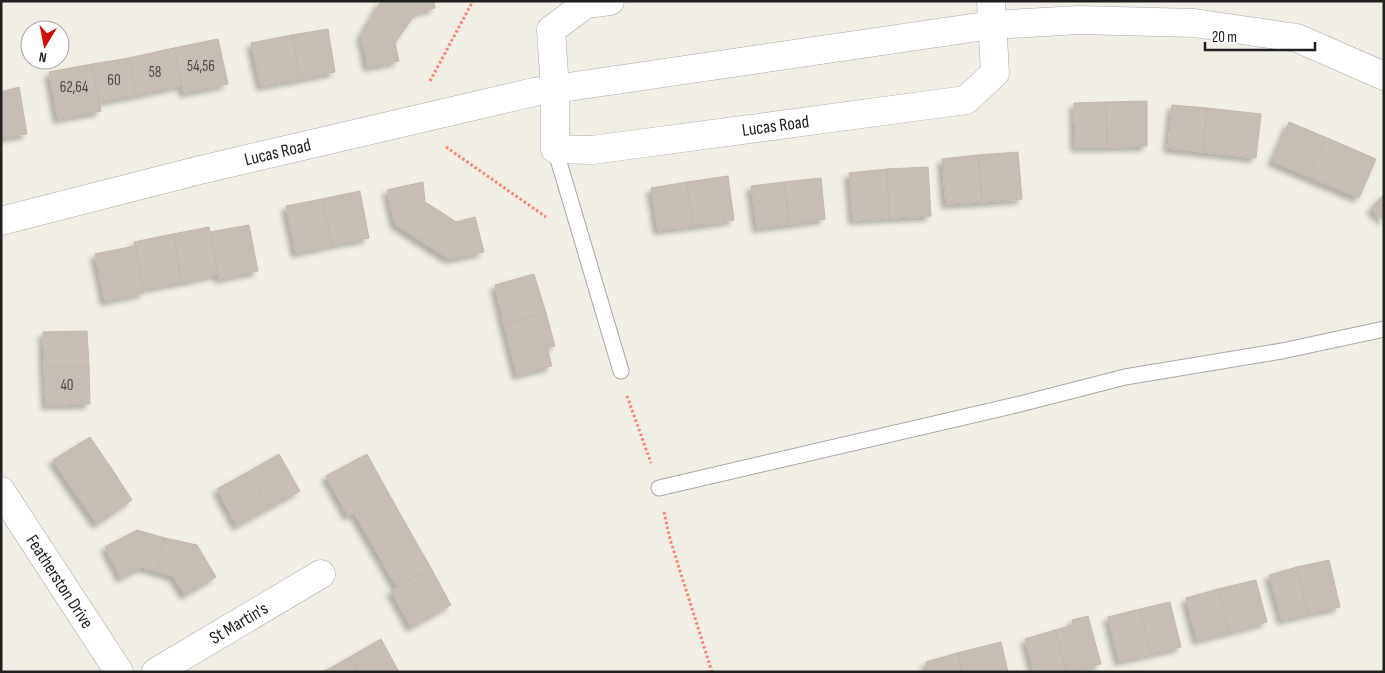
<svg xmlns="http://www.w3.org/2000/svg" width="1385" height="673" viewBox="0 0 1385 673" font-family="'Sofia Sans Condensed',sans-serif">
	<defs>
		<filter id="shadow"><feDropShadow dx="-4.5" dy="4.5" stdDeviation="2.5" flood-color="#0004"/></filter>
	</defs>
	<rect width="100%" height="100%" fill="#f1eee6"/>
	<g fill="#c6beb5" stroke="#c3b6a8" filter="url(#shadow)">
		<path d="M 381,1 L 434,1 L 435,8 L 416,13 L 406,27 L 377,8 Z"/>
		<path d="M 377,8 L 406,27 L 395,43 L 399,61 L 368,67 L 361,35 Z"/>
		<path d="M 328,29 L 335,72 L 300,79 L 292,35 Z"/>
		<path d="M 292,35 L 300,79 L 261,86 L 251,43 Z"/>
		<path d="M 218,39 L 228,84 L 184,93 L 174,48 Z"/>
		<path d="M 174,48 L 182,85 L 136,95 L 129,58 Z"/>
		<path d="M 129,58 L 136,95 L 99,102 L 92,64 Z"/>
		<path d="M 92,64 L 101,111 L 58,119 L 49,72 Z"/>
		<path d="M 19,87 L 27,134 L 1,138 L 1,92 Z"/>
		<path d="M 1147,101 L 1147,146 L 1107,147 L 1106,102 Z"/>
		<path d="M 1106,102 L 1107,147 L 1075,147 L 1074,103 Z"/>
		<path d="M 1172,105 L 1207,108 L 1203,152 L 1168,148 Z"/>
		<path d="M 1207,108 L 1261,114 L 1256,158 L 1203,152 Z"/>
		<path d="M 1289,122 L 1325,137 L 1309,177 L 1272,161 Z"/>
		<path d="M 1325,137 L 1376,159 L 1359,198 L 1309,177 Z"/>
		<path d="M 1018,152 L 1022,199 L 982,202 L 978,155 Z"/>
		<path d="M 978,155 L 982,202 L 946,204 L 942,159 Z"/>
		<path d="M 928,167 L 931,216 L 889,218 L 887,169 Z"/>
		<path d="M 887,169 L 889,218 L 853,220 L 849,173 Z"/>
		<path d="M 728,176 L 734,220 L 693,226 L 687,182 Z"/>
		<path d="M 821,178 L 825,219 L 789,224 L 784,182 Z"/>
		<path d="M 423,182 L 425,202 L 441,212 L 421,241 L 395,224 L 387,190 Z"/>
		<path d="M 687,182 L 693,226 L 658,230 L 651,188 Z"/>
		<path d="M 784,182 L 789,224 L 757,228 L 751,186 Z"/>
		<path d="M 360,191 L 369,238 L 332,245 L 322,199 Z"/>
		<path d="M 1384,194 L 1384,221 L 1371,209 Z"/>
		<path d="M 322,199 L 332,245 L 296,253 L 286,206 Z"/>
		<path d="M 441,212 L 456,222 L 475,217 L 484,252 L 449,259 L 421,241 Z"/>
		<path d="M 249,225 L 258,271 L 219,279 L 210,232 Z"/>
		<path d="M 209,227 L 218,274 L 181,282 L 173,234 Z"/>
		<path d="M 173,234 L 181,282 L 143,289 L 134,242 Z"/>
		<path d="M 135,246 L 144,293 L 105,301 L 95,254 Z"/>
		<path d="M 534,274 L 546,313 L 504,324 L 495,285 Z"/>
		<path d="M 546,313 L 555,346 L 547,348 L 552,366 L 517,375 L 504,324 Z"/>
		<path d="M 87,331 L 89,366 L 44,367 L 43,332 Z"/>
		<path d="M 89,366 L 90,404 L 46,405 L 44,367 Z"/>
		<path d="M 90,437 L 112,469 L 75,493 L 53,460 Z"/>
		<path d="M 279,454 L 300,491 L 269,508 L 248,472 Z"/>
		<path d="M 367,454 L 389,494 L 348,516 L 326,476 Z"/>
		<path d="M 112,469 L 132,500 L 97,524 L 75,493 Z"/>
		<path d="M 248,472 L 269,508 L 237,526 L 217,489 Z"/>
		<path d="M 389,494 L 416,542 L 382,561 L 354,513 Z"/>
		<path d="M 137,530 L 165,538 L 156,571 L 142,567 L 121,578 L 105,547 Z"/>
		<path d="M 165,538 L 197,545 L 216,577 L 185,595 L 173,576 L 156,571 Z"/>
		<path d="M 416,542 L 431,568 L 397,587 L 382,561 Z"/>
		<path d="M 1329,560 L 1340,607 L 1308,614 L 1297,567 Z"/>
		<path d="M 1297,567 L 1308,614 L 1282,620 L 1269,575 Z"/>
		<path d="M 431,568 L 451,605 L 411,627 L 391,591 Z"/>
		<path d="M 1256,580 L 1267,622 L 1229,632 L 1218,589 Z"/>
		<path d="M 1218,589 L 1229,632 L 1197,640 L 1186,598 Z"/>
		<path d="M 1170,602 L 1181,647 L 1151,654 L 1140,609 Z"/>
		<path d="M 1140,609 L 1151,654 L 1119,661 L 1108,617 Z"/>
		<path d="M 1088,616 L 1101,664 L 1073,672 L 1066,672 L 1055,630 L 1073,625 L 1072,620 Z"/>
		<path d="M 1055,630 L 1066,672 L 1034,672 L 1025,639 Z"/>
		<path d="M 381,639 L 399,672 L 358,672 L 350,657 Z"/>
		<path d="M 1001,642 L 1008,672 L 962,672 L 957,653 Z"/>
		<path d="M 957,653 L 962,672 L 928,672 L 926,662 Z"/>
		<path d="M 350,657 L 358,672 L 323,672 Z"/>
	</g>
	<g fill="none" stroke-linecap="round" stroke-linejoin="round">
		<defs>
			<g id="service">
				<path d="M 555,149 L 621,371"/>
				<path d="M 659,488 L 1020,404 L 1125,377 L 1282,351 L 1384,329"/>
			</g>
			<g id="minor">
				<path id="s1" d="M 610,1 L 586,4 L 551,30 L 555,89 L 555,149 L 592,150 L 966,100 L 995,73 L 991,1"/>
				<path id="s2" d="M 1,221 L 196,171 L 534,92 L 992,25 L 1079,20 L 1194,23 L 1297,38 L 1384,76"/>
				<path id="s3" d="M 1,491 L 119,672"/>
				<path id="s4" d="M 156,672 L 321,574"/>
			</g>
		</defs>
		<use href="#service" stroke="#a7a7a7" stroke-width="17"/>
		<use href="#minor" stroke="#a7a7a7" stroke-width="29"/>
		<g stroke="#ff8269" stroke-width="3" stroke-dasharray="2.5 2.5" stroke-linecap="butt">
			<path d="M 430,81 L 473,1"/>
			<path d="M 446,147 L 546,217"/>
			<path d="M 627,396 L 651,463"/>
			<path d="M 664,512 L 670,539 L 712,672"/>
		</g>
		<use href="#service" stroke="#fff" stroke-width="15"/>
		<use href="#minor" stroke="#fff" stroke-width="28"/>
	</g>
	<g text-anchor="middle" stroke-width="4" stroke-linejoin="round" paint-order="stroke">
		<g font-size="15" fill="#4a4845">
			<text x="201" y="71">54,56</text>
			<text x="155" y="77">58</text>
			<text x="114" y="85">60</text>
			<text x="74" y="92">62,64</text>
			<text x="67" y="390">40</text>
		</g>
		<g font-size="18" fill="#202020" stroke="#fff">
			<text dy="6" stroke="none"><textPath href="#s1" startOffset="409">Lucas Road</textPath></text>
			<text dy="6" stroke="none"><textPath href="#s2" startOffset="285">Lucas Road</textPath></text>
			<text dy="6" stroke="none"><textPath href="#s3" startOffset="108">Featherston Drive</textPath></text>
			<text dy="6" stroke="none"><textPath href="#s4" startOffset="96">St Martin's</textPath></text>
		</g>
	</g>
	<rect width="1385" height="673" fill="none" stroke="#202020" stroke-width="5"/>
	<g transform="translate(45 45) rotate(190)"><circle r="24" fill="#ffffff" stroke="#a6a6a6"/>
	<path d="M0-4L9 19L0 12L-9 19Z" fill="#d00d00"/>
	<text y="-8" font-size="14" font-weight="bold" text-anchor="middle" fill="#202020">N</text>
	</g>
	<path d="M1205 42v8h110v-8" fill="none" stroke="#202020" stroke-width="2.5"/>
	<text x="1212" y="42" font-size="15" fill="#202020" stroke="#ffffff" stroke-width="4" paint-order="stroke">20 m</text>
</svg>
